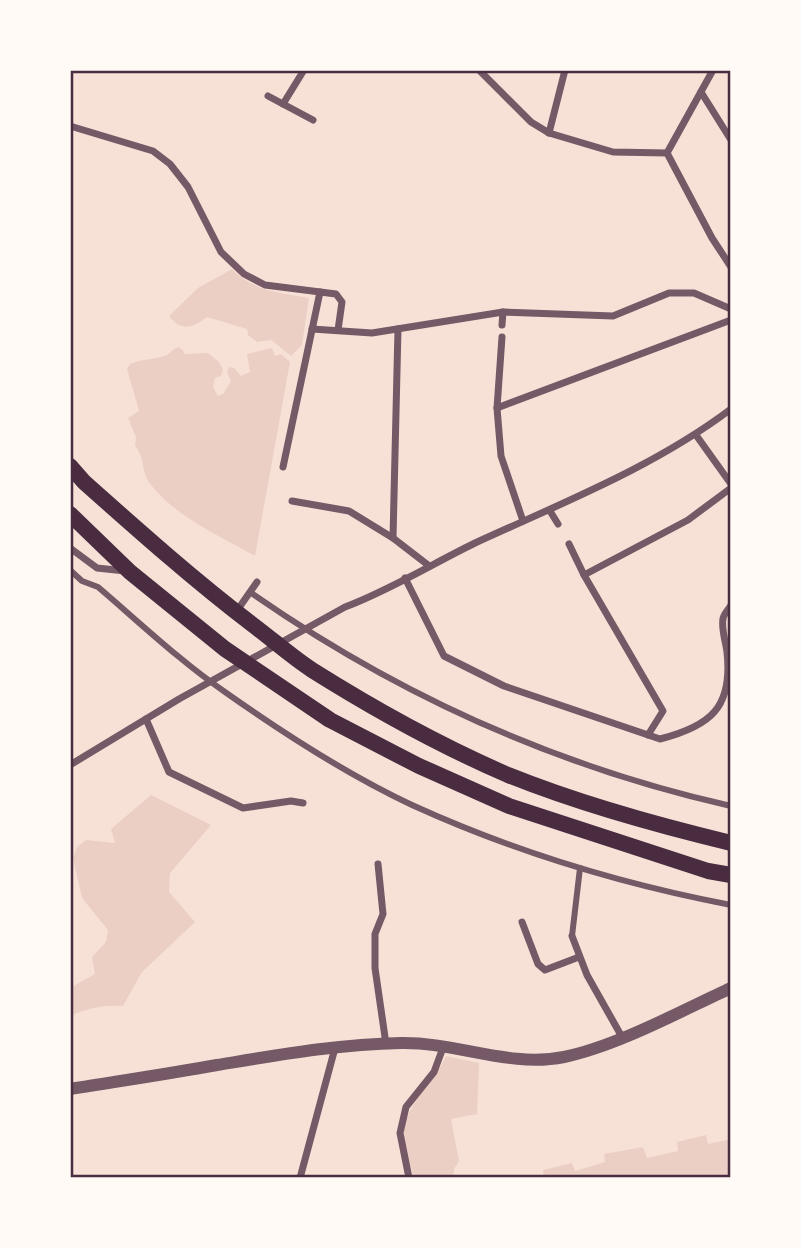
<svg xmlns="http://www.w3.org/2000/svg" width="801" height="1248" viewBox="0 0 801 1248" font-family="'Roboto Serif',serif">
	<rect width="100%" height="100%" fill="#f7e1d7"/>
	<g fill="#ebcfc5">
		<path d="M 232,269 C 253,291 280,293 309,298 L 302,345 L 291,356 L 271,340 L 257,342 L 248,335 L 247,329 L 207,317 C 193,328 181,332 169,316 L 198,288 Z"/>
		<path d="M 178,347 L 183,350 L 184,354 L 208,353 L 219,362 L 223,370 L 221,376 L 215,378 L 213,387 L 218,396 L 223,394 L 231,381 L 227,373 L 229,367 L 234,368 L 241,376 L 250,372 L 247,354 L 272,348 L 275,356 L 281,354 L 290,362 L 255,556 C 220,536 176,517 151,485 C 140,471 146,459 135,446 L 136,437 L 128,418 L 139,411 L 127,369 L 130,364 C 141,359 152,360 164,356 C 171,354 171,350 178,347 Z"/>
		<path d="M 151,795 L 211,825 L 170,873 L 169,892 L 195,922 L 142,972 L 123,1006 C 103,1005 88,1008 70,1016 L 70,988 L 95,974 L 92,957 L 106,942 L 108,930 L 82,898 L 73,858 L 77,847 L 86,840 L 115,843 L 111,829 Z"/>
		<path d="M 446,1056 L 479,1063 L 477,1114 L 451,1119 L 459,1161 L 454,1169 L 453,1178 L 414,1178 C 410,1163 401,1144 404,1128 C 409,1101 436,1081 446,1056 Z"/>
		<path d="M 706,1135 L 708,1144 L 731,1139 L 731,1178 L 540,1178 L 544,1177 L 543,1170 L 572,1163 L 575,1171 L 605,1162 L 604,1154 L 643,1147 L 647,1158 L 678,1151 L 677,1142 Z"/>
	</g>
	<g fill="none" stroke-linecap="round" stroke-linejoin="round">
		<g stroke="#755966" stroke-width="6">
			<path d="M 70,570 L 82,581 L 98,587 C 139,622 180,661 225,692 C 283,733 348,775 412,805 C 513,851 621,884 731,905"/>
			<path d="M 250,592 C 396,694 558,767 731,806"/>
			<path d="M 572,936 L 580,868"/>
		</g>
		<g stroke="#755966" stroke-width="7">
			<path d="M 479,70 L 531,122 L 549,133 L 613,152 L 667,153 L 712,238 L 731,267"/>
			<path d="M 701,92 L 731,140"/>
			<path d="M 268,96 L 313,120"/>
			<path d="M 283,104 L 304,70"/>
			<path d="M 70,126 L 153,151 L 170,164 L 188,187 L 221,252 L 244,274 L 265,285 L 336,294 L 342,302 L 338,330"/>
			<path d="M 549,133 L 565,70"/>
			<path d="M 667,153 L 713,70"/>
			<path d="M 502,325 L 503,312"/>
			<path d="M 312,329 L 372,333 L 503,312 L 613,316 L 669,293 L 694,293 L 731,309"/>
			<path d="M 398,329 L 393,538 L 428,565"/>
			<path d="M 502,337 L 497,408 L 501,456 L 523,521"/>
			<path d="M 497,408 L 731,320"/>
			<path d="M 696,435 L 731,484"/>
			<path d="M 283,467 L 320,292"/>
			<path d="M 292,501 L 349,511 L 393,538"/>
			<path d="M 550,511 L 558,524"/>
			<path d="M 569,544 L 584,575 L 688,520 L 731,488"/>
			<path d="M 70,548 L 97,568 L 125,571"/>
			<path d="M 584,575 L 663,711 L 648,735"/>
			<path d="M 405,578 L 444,656 L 504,686 L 660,739 C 711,726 733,707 727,652 C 726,643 721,628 723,619 C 723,615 729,609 731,605"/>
			<path d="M 236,612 L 257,582"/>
			<path d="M 146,719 L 169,772 L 243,808 L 291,801 L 303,803"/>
			<path d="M 70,765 L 179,699 L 345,607 C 390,590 432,564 475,543 C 562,503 654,467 731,409"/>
			<path d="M 378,864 L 383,914 L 375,934 L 375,968 L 386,1044"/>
			<path d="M 522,922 L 538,964 L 545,970 L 579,957"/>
			<path d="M 572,936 L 587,975 L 622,1037"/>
			<path d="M 300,1178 L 335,1048"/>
			<path d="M 409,1178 L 400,1133 L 406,1107 L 434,1072 L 444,1045"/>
		</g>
		<path stroke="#755966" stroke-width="12" d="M 70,1089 C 119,1081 168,1074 217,1065 C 278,1055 339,1044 401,1043 C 456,1042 510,1068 564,1057 C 617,1046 681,1011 731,988"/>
		<g stroke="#4a2c40" stroke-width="16">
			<path d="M 70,466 L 84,482 C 139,531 194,580 253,625 C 273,640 292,657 312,670 C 374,709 441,746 508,775 C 580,804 656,825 731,843"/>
			<path d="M 70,514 L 130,572 L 225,649 L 330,720 L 419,766 L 509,806 L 708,871 L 731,875"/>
		</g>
	</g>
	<rect width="801" height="1248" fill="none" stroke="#fffaf5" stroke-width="144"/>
	<rect x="72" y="72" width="657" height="1104" fill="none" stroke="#4a2c40" stroke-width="2.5"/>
</svg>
